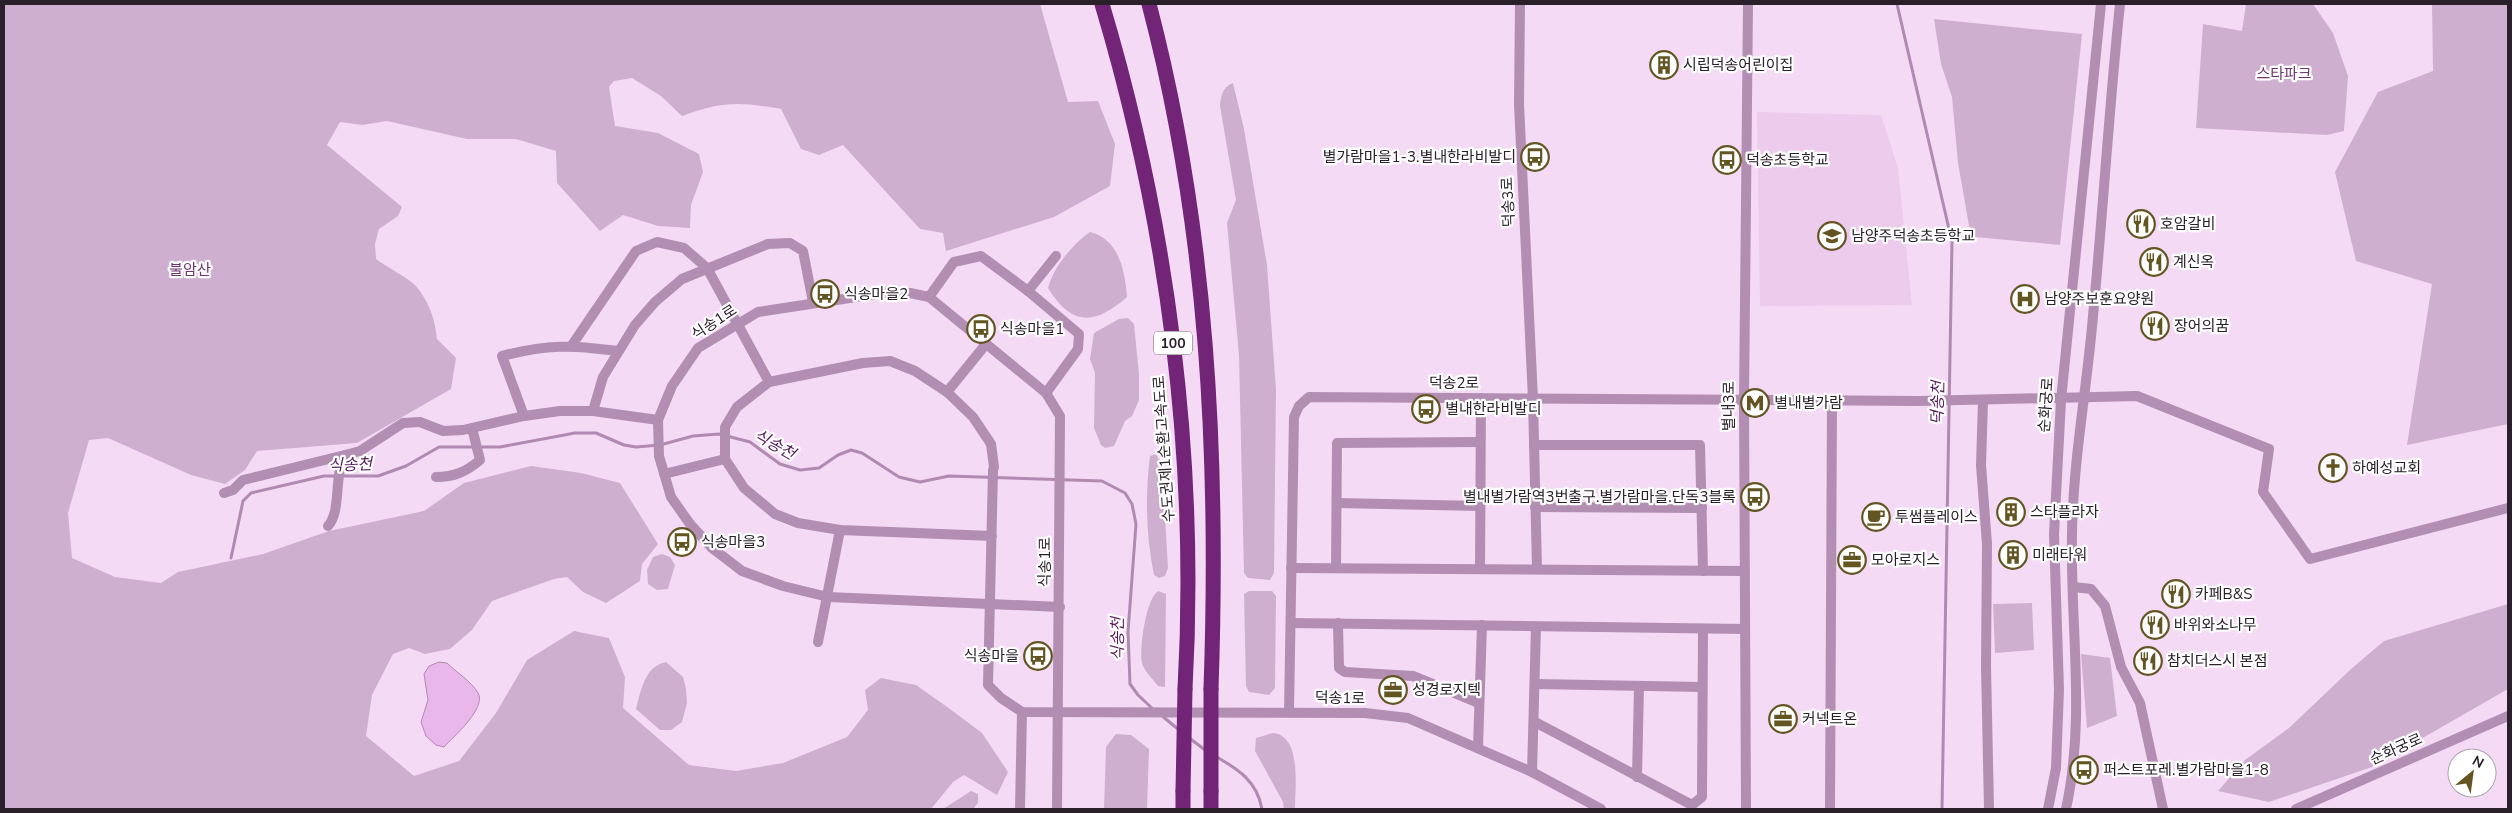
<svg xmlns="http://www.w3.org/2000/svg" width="2512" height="813" viewBox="0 0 2512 813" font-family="'Nunito Sans','Noto Sans KR',sans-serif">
	<rect width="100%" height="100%" fill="#f5daf6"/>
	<path fill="#eccbed" d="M 1757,112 L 1881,115 L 1898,168 L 1912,305 L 1760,306 Z"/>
	<g fill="#cfafd0">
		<path d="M 4,4 L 1040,4 L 1068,102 L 1098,101 L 1115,144 L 1110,186 L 1054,217 L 946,251 L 943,233 L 920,229 L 843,145 L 819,155 L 801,149 L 781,109 C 738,102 723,101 682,116 L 661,96 L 632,78 L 614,81 L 609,87 L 615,126 L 658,133 L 699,154 L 703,172 L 691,205 L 690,228 L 658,226 L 623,215 L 600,231 L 557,183 L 556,151 L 516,139 L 467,139 L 387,121 L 362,125 L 340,122 L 327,145 L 402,207 L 398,216 L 379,229 L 375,244 L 376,259 C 384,265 411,280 415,285 C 429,301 435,319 437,339 L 456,358 L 451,389 L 357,443 L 257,451 L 245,470 L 225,484 L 191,475 L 108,438 L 89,440 L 68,513 L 72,558 L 115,577 L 161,583 L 178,572 L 263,554 L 329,531 L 424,511 L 464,483 L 531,466 L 581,473 L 620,483 L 658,544 L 642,564 L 640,581 L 606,603 L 583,592 L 567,577 L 554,579 L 492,601 L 472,630 L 450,649 L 425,654 L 409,648 L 393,654 L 372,695 L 366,736 L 414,776 L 459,761 L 496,713 L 527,660 L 574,631 L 609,638 L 625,677 L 623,708 L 689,765 L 736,771 L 783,763 L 847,737 L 868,710 L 865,690 L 881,678 L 916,685 L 950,709 L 982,733 L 1008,772 L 997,795 L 964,775 L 953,782 L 931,809 L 4,809 Z"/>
		<path d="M 2246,4 L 2313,4 L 2333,33 L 2348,76 L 2344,131 L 2327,135 L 2196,128 L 2203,24 L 2242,31 Z"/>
		<path d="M 2432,4 L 2508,4 L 2508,424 L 2407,445 L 2432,284 L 2356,261 L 2335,172 L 2378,92 L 2433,71 Z"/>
		<path d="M 1934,19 L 2082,34 L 2060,245 L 1975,237 L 1970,231 L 1958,163 L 1952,97 L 1941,64 Z"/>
		<path d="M 1233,83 L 1244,129 L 1267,265 L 1276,390 L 1274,573 L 1270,580 L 1248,578 L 1244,573 L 1239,355 L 1227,223 L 1236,200 L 1220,106 C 1221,96 1222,87 1233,83 Z"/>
		<path d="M 1090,232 C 1119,239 1125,271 1127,297 C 1095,325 1072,327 1048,288 C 1054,266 1072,245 1090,232 Z"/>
		<path d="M 1128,318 L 1134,324 L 1139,374 L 1139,400 L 1132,416 L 1125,421 L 1114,446 L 1105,448 L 1101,445 L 1094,428 L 1095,373 L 1090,359 L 1094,333 L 1119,319 Z"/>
		<path d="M 1156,454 L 1162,466 L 1168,568 L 1165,576 L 1159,578 L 1154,575 C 1146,536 1145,496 1150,456 Z"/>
		<path d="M 662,554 L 670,557 L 675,565 L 668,589 L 657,590 L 648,584 L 647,570 L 653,557 Z"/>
		<path d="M 1158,591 L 1166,594 L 1165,687 L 1158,686 C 1153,679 1144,671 1142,663 C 1139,648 1146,599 1158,591 Z"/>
		<path d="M 1249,591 L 1272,591 L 1276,596 L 1275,688 L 1269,695 L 1249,692 L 1246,686 L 1244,594 Z"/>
		<path d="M 2032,603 L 2034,650 L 1995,653 L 1993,604 Z"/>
		<path d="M 2508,604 L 2508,689 L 2372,767 L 2269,802 L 2218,791 L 2245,760 L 2289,728 L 2351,669 L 2384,641 Z"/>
		<path d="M 2081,654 L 2110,658 L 2117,716 L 2087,728 Z"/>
		<path d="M 666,662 L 683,677 L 686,689 L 687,703 L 682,722 L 671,730 L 660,730 L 636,709 C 641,690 645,666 666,662 Z"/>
		<path d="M 1273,733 C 1302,736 1295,787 1295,809 L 1284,809 L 1283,802 L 1255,751 L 1256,738 Z"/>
		<path d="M 1116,734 L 1131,735 L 1149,749 L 1147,809 L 1104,809 L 1106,747 Z"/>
		<path d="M 971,791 L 978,794 L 978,803 L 973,809 L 943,809 Z"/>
	</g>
	<path fill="#eab7eb" stroke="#b08ab1" d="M 439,662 L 447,663 C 456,672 472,682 478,693 C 487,708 453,737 444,747 L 436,745 L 426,736 L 421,722 L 428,700 L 424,674 L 429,666 Z"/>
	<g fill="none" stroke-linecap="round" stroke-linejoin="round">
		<g stroke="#b08ab1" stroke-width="3">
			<path d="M 1897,4 L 1952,242 L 1942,809"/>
			<path d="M 231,558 L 243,501 L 251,493 L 324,476 L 378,476 L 406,466 L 439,447 L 500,447 L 575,433 L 596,433 L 624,445 L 636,447 L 660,445 L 693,436 L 719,434 L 750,442 L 780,464 L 800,470 L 819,468 L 838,455 L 851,450 L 862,453 L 899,477 L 920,482 L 949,476 L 1102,481 L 1125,493 L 1132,504 L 1136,524 L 1128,632 L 1130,684 L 1138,695 L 1154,710"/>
			<path d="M 1161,715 L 1179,730"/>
			<path d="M 1188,737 L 1205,750"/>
			<path d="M 1215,756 C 1238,769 1257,781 1262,809"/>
		</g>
		<g stroke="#b28eb3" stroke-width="10">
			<path d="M 1520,4 L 1519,104 L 1533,399 L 1537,569"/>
			<path d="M 1028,291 L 1056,256"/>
			<path d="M 929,297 L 954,262 L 981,256 L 1028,291 L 1079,334 L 1078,349 L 1046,393"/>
			<path d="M 572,345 L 636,251 L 657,242 L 684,248 L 707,268 L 769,382"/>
			<path d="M 947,392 L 986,344"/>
			<path d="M 1983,401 L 1981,465 L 1987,544 L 1986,666 L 1989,809"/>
			<path d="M 524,416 L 502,356 C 548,344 571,345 618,351"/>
			<path d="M 658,420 L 593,411 L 603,377 L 635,325 L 655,302 L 682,279 L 768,244 L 790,243 L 803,251 L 813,302"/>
			<path d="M 1534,445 L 1700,445 L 1703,571"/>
			<path d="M 664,474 L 725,459"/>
			<path d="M 436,477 C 454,477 466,472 480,460 L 472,428"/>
			<path d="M 224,493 L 233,490 L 243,480 L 345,455"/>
			<path d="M 1337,503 L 1480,506"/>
			<path d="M 1535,507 L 1702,508"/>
			<path d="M 328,526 C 342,510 333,478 345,455 L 360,451 L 403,423 L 420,422 L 443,431 L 463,430 L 524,416 L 560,411 L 593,411"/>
			<path d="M 992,536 L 840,530 L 798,523 L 775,514 L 744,488 L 725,459 L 725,427 L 737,407 L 769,382 L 863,363 L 890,361 L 915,371 L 947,392 L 973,417 L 991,444 L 994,467 L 993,470 L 988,685 L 1001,698 L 1022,712 L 1365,713 L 1408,718 L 1532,772 L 1601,809"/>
			<path d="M 1291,568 L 1745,571"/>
			<path d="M 1336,568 L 1337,443 L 1480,442"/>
			<path d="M 1480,569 L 1481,398"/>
			<path d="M 2074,587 L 2091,589 L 2105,606 L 2121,667 L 2140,703 L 2163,809"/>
			<path d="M 1291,623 L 1745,629"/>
			<path d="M 1338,623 L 1339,668 L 1345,672 L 1413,676 L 1479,703"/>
			<path d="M 818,642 L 840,530"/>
			<path d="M 1536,684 L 1702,687"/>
			<path d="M 1289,712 L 1294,417 L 1299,406 L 1309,397 L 1919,401 L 2137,396 L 2269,449 L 2263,492 L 2310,559 L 2508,508"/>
			<path d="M 1535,722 L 1692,805 L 1702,797 L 1703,629"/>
			<path d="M 1478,747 L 1482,625"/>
			<path d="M 1532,772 L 1536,627"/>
			<path d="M 1637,777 L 1639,686"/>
			<path d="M 1020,809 L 1022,712"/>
			<path d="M 1057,809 L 1060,416 L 1046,393 L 929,297 L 910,293 L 889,292 L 758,312 L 698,348 L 672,386 L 658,420 L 659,456 L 671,497 L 690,524 L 712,548 L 742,571 L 783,586 L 828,597 L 1060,607"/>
			<path d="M 1746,809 L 1744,400 L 1748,4"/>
			<path d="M 1830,809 L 1832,401"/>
			<path d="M 2048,809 L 2056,768 L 2059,690 L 2054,534 L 2061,400 L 2101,4"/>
			<path d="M 2066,809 C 2086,717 2070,627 2072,534 C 2073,461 2087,388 2093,316 C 2103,212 2109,108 2120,4"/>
			<path d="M 2296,809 L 2508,716"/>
		</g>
		<g stroke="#722477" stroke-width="15">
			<path d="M 1102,4 C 1168,225 1198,458 1185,689"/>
			<path d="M 1149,4 C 1208,228 1219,459 1211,689"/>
			<path d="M 1183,809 L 1183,791"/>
			<path d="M 1211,809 L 1211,791"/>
		</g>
		<g stroke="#722477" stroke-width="15">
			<path d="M 1183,791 L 1185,689"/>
			<path d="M 1211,791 L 1211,689"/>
		</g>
	</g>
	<defs>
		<symbol id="building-ring" viewBox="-11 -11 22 22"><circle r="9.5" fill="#fff" stroke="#635522" stroke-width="1.5"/><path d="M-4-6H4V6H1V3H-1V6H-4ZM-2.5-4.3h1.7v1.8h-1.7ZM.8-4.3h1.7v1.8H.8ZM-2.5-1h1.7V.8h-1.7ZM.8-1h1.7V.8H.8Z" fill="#635522"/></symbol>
		<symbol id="bus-ring" viewBox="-11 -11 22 22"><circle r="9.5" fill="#fff" stroke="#635522" stroke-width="1.5"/><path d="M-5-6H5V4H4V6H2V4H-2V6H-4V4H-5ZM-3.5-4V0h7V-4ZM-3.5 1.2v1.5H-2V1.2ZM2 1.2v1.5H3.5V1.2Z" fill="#635522"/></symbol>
		<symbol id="restaurant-ring" viewBox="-11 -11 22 22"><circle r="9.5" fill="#fff" stroke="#635522" stroke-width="1.5"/><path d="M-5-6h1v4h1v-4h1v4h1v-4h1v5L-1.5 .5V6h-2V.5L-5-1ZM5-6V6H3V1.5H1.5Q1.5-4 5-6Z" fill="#635522"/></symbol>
		<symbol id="school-ring" viewBox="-11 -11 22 22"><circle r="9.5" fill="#fff" stroke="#635522" stroke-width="1.5"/><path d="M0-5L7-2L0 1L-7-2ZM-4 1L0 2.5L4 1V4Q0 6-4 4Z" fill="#635522"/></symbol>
		<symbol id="hospital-ring" viewBox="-11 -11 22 22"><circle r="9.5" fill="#fff" stroke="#635522" stroke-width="1.5"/><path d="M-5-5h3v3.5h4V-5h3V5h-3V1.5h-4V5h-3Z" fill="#635522"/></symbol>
		<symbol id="metro-ring" viewBox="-11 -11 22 22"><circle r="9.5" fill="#fff" stroke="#635522" stroke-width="1.5"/><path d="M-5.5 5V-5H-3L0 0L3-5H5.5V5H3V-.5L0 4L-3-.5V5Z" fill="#635522"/></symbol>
		<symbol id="church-ring" viewBox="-11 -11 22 22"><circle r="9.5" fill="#fff" stroke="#635522" stroke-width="1.5"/><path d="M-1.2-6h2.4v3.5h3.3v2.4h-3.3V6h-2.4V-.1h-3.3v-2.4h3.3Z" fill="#635522"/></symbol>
		<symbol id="cafe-ring" viewBox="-11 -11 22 22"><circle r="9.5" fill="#fff" stroke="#635522" stroke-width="1.5"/><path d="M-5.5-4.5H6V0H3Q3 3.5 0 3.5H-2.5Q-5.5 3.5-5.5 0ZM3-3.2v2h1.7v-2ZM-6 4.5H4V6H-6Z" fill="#635522"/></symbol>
		<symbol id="office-ring" viewBox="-11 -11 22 22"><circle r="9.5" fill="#fff" stroke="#635522" stroke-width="1.5"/><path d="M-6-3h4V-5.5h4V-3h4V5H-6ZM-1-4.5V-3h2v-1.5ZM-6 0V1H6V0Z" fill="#635522"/></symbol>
	</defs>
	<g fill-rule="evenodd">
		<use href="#building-ring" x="1648" y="49" width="32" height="32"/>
		<use href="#bus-ring" x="1519" y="141" width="32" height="32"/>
		<use href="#bus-ring" x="1711" y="144" width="32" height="32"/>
		<use href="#restaurant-ring" x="2125" y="208" width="32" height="32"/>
		<use href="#school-ring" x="1816" y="220" width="32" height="32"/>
		<use href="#restaurant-ring" x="2138" y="246" width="32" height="32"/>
		<use href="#bus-ring" x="809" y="278" width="32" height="32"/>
		<use href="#hospital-ring" x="2009" y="283" width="32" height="32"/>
		<use href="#restaurant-ring" x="2139" y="310" width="32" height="32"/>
		<use href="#bus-ring" x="965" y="313" width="32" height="32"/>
		<use href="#metro-ring" x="1739" y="387" width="32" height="32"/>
		<use href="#bus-ring" x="1410" y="393" width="32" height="32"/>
		<use href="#church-ring" x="2317" y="452" width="32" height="32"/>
		<use href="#bus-ring" x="1739" y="481" width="32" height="32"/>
		<use href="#building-ring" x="1995" y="496" width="32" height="32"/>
		<use href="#cafe-ring" x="1860" y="501" width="32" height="32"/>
		<use href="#bus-ring" x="666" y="526" width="32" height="32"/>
		<use href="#building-ring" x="1997" y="539" width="32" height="32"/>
		<use href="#office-ring" x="1836" y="544" width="32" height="32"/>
		<use href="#restaurant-ring" x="2160" y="578" width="32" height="32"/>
		<use href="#restaurant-ring" x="2139" y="609" width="32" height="32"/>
		<use href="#bus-ring" x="1022" y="640" width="32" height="32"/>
		<use href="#restaurant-ring" x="2132" y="645" width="32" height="32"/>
		<use href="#office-ring" x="1377" y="674" width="32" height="32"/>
		<use href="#office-ring" x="1767" y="703" width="32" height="32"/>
		<use href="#bus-ring" x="2068" y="754" width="32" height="32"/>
	</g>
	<g text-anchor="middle" stroke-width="4.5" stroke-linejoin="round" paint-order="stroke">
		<rect fill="#fff" stroke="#6a636a" stroke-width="1" x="1154" y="331.5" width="38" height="23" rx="4"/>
		<g font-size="14" font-weight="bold" fill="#2a202a">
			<text x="1173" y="348">100</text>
		</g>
		<g font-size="15" fill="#2a202a" stroke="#fff" text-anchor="start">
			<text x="1683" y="70">시립덕송어린이집</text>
			<text x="1516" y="162" text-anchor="end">별가람마을1-3.별내한라비발디</text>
			<text x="1746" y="165">덕송초등학교</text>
			<text x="2160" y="229">호암갈비</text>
			<text x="1851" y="241">남양주덕송초등학교</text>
			<text x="2173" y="267">계신옥</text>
			<text x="844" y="299">식송마을2</text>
			<text x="2044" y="304">남양주보훈요양원</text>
			<text x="2174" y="331">장어의꿈</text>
			<text x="1000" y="334">식송마을1</text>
			<text x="1774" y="408">별내별가람</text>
			<text x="1445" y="414">별내한라비발디</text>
			<text x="2352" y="473">하예성교회</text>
			<text x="1736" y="502" text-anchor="end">별내별가람역3번출구.별가람마을.단독3블록</text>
			<text x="2030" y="517">스타플라자</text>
			<text x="1895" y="522">투썸플레이스</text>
			<text x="701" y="547">식송마을3</text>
			<text x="2032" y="560">미래타워</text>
			<text x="1871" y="565">모아로지스</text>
			<text x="2195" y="599">카페B&amp;S</text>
			<text x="2174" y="630">바위와소나무</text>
			<text x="1019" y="661" text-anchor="end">식송마을</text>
			<text x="2167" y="666">참치더스시 본점</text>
			<text x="1412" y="695">성경로지텍</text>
			<text x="1802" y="724">커넥트온</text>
			<text x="2103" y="775">퍼스트포레.별가람마을1-8</text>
		</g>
		<g font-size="15" fill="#703474" stroke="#fff">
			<text x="2284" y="79">스타파크</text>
			<text x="190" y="275">불암산</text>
		</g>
		<g font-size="15" fill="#2a202a" stroke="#fff">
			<text transform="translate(1508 202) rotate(-92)" y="5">덕송3로</text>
			<text transform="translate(714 322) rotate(-33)" y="5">식송1로</text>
			<text x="1454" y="388">덕송2로</text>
			<text transform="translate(2046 405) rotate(-86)" y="5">순화궁로</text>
			<text transform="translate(1729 406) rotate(-90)" y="5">별내3로</text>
			<text transform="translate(1164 449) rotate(-94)" y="5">수도권제1순환고속도로</text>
			<text transform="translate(1045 562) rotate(-90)" y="5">식송1로</text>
			<text transform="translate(1340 698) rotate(1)" y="5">덕송1로</text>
			<text transform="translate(2396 749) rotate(-24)" y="5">순화궁로</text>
		</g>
		<g font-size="16" font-style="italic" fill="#561b59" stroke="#fff">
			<text transform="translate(1937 403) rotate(-89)" y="6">덕송천</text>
			<text transform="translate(775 444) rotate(29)" y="6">식송천</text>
			<text transform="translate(350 464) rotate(-2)" y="6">식송천</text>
			<text transform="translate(1117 639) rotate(-90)" y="6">식송천</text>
		</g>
	</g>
	<rect width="2512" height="813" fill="none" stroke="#2a202a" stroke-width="10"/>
	<g transform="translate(2472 773) rotate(29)"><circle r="24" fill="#ffffff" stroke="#aaa6aa"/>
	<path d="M0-4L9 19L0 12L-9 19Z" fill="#635522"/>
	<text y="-8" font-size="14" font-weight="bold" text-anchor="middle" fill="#2a202a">N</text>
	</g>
</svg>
